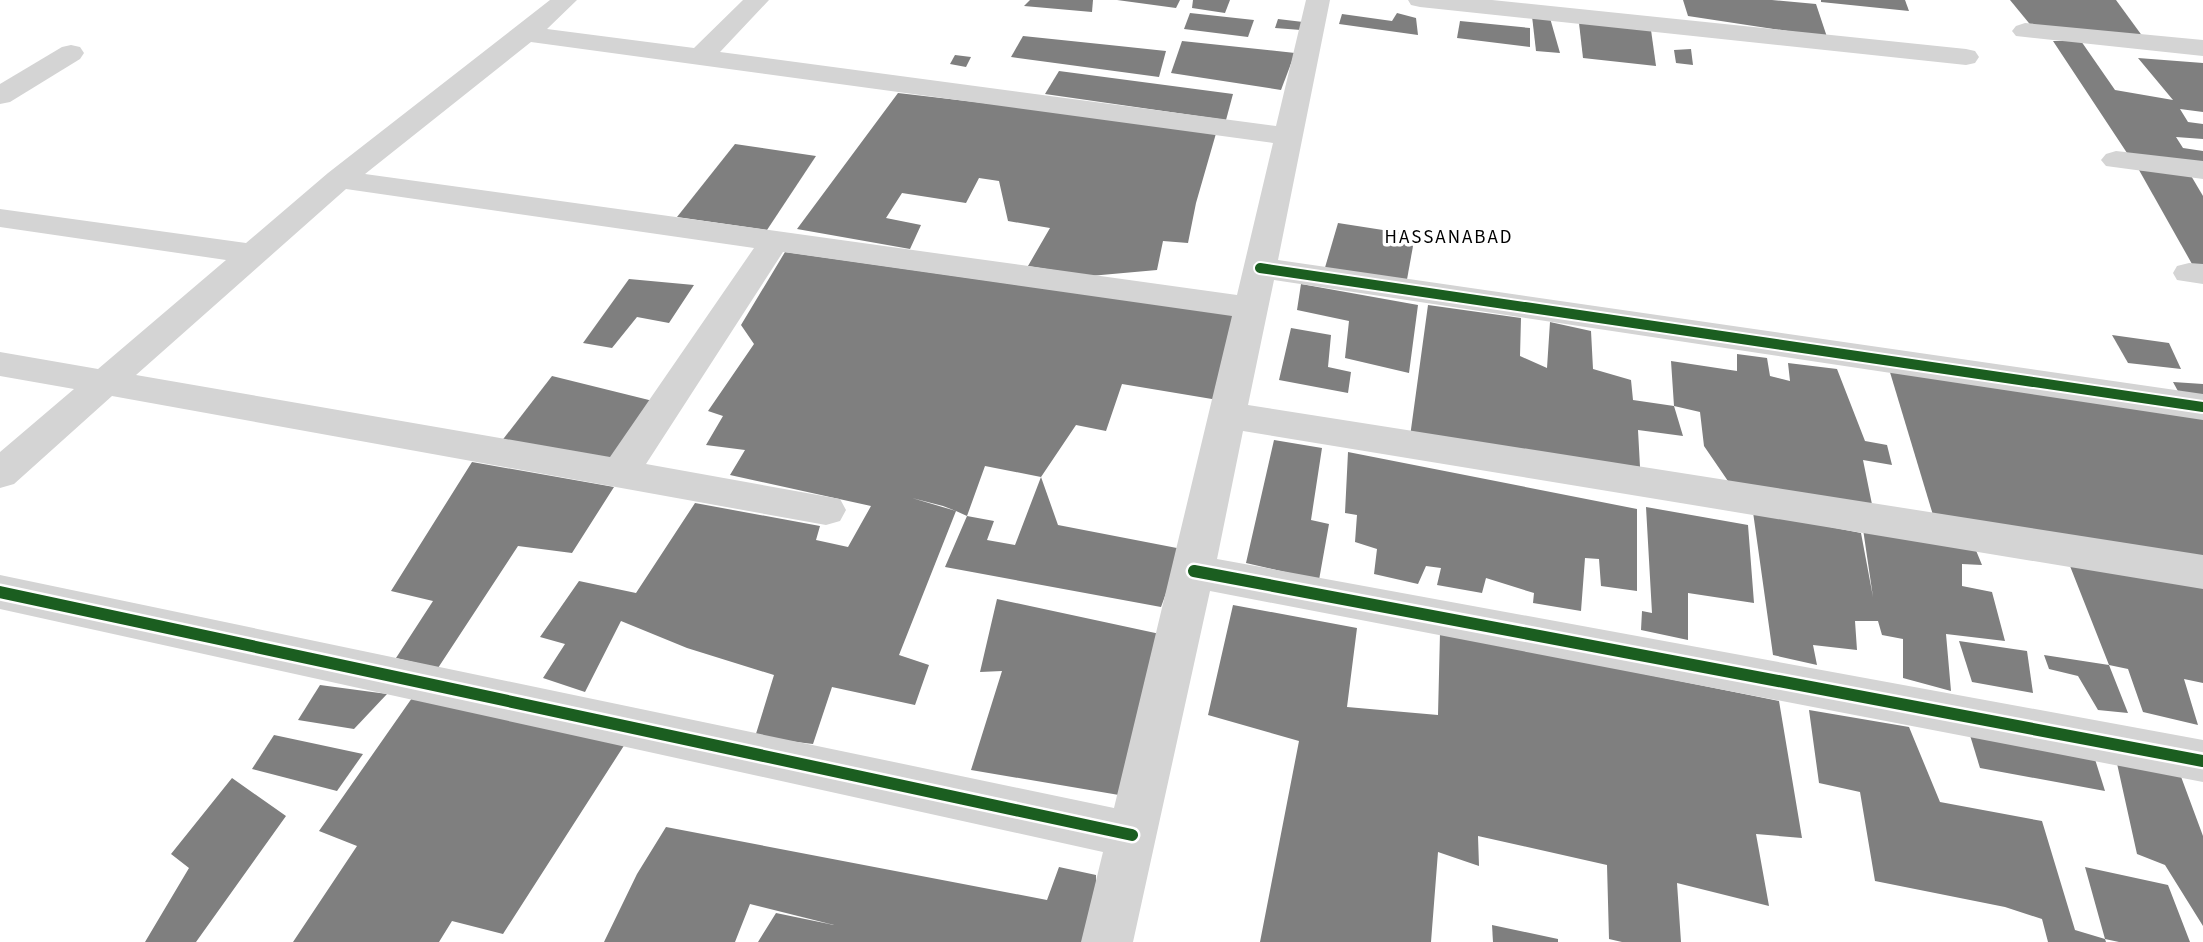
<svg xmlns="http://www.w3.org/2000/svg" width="2203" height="942" viewBox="0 0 2203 942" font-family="'Source Sans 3',sans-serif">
	<rect width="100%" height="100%" fill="#fff"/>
	<g fill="#7f7f7f" fill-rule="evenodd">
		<path d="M 1030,0 L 1093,0 L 1092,12 L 1024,6 Z"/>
		<path d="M 1117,0 L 1180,0 L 1176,8 Z"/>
		<path d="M 1193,0 L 1230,0 L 1225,13 L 1192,8 Z"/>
		<path d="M 1683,0 L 1772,0 L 1816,4 L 1827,37 L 1688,16 Z"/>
		<path d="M 1821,0 L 1905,0 L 1909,11 L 1821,2 Z"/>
		<path d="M 2010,0 L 2116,0 L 2143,37 L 2033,28 Z"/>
		<path d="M 1190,13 L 1254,20 L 1248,37 L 1184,29 Z"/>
		<path d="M 1397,13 L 1416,18 L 1418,35 L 1339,24 L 1342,14 L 1392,21 Z"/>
		<path d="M 1532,16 L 1550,18 L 1560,53 L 1536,51 Z"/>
		<path d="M 1278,19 L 1303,22 L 1301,30 L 1275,28 Z"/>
		<path d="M 1460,21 L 1530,28 L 1530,47 L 1457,38 Z"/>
		<path d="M 1579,23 L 1651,30 L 1656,66 L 1583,58 Z"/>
		<path d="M 1023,36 L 1119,46 L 1166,51 L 1159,77 L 1011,57 Z"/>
		<path d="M 1182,41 L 1295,53 L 1281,90 L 1171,73 Z"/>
		<path d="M 2053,41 L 2081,41 L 2115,90 L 2173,100 L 2138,58 L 2203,63 L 2203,112 L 2180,109 L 2188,122 L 2203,124 L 2203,139 L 2176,137 L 2183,148 L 2203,151 L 2203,165 L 2129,156 Z"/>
		<path d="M 1691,49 L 1693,65 L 1676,63 L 1674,50 Z"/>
		<path d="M 955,55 L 971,57 L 966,67 L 950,64 Z"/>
		<path d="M 1059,71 L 1233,94 L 1226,120 L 1045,94 Z"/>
		<path d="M 898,93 L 1217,130 L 1196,203 L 1188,243 L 1163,241 L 1157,270 L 1090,276 L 1028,266 L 1050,228 L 1008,221 L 999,181 L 979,178 L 966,203 L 902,193 L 886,218 L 921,225 L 910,249 L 797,229 Z"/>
		<path d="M 735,144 L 816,156 L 767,230 L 677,217 Z"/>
		<path d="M 2139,170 L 2190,174 L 2203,196 L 2203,265 L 2192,264 Z"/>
		<path d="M 1338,223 L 1415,235 L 1406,285 L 1324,271 Z"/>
		<path d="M 785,252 L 1249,317 L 1218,400 L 1122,384 L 1106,431 L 1076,425 L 1041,477 L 1058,525 L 1182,549 L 1161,607 L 945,567 L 967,516 L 956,511 L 943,506 L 912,498 L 956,511 L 899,655 L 929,665 L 915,705 L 832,687 L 813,744 L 755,737 L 774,675 L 687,648 L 621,621 L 585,692 L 543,678 L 565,644 L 540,637 L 579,581 L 636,593 L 695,503 L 820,526 L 816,540 L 848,547 L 871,506 L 730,475 L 745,450 L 706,445 L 723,416 L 708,411 L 754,344 L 741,325 ZM 985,466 L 1041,477 L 1015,545 L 987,540 L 994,521 L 967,516 Z"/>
		<path d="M 629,279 L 694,285 L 669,323 L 637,317 L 612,348 L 583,343 Z"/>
		<path d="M 1301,284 L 1418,305 L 1409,373 L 1345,358 L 1349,321 L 1297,310 Z"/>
		<path d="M 1428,305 L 1521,318 L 1520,356 L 1547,368 L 1550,322 L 1591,331 L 1593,369 L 1631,380 L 1633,400 L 1674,406 L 1683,436 L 1638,430 L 1640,467 L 1409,444 Z"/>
		<path d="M 1291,328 L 1331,335 L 1328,367 L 1351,372 L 1348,393 L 1279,380 Z"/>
		<path d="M 2112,335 L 2169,343 L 2181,369 L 2128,363 Z"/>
		<path d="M 1737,354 L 1767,358 L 1770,376 L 1790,381 L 1788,363 L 1837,369 L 1865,441 L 1887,445 L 1892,465 L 1863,460 L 1875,519 L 1730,484 L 1704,446 L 1700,412 L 1674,406 L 1671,361 L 1737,371 Z"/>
		<path d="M 1889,369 L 2203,419 L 2203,559 L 1933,515 Z"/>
		<path d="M 552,376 L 653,401 L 629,459 L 494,451 Z"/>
		<path d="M 2173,382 L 2203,384 L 2203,397 L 2179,393 Z"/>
		<path d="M 1274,440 L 1322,448 L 1311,520 L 1329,524 L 1319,580 L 1246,563 Z"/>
		<path d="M 1348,452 L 1637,509 L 1637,591 L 1601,586 L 1599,559 L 1585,558 L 1581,611 L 1533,603 L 1534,593 L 1486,578 L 1482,593 L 1437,585 L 1441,568 L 1426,566 L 1418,584 L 1374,574 L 1377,549 L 1355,542 L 1357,515 L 1345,513 Z"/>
		<path d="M 472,462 L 614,487 L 572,553 L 518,546 L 438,668 L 396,658 L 433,601 L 391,591 Z"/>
		<path d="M 1646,507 L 1748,525 L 1754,603 L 1688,593 L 1688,640 L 1641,630 L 1642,611 L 1652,613 Z"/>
		<path d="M 1753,512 L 1861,533 L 1873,597 L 1863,529 L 1975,548 L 1982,565 L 1962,564 L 1962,586 L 1992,592 L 2005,641 L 1946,634 L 1951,691 L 1903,678 L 1903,639 L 1882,635 L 1878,621 L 1855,621 L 1857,650 L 1813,645 L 1817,665 L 1773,655 Z"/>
		<path d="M 2068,561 L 2203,586 L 2203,683 L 2184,679 L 2198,725 L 2143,712 L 2128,669 L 2109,665 Z"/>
		<path d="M 997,599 L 1160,634 L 1119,795 L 971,770 L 1002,671 L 980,672 Z"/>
		<path d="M 1233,605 L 1357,628 L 1347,707 L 1438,715 L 1440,633 L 1779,701 L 1802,838 L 1756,834 L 1769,906 L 1677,883 L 1681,942 L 1622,942 L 1609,939 L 1607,865 L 1478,836 L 1479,866 L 1438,852 L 1431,942 L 1260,942 L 1299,741 L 1208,715 Z"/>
		<path d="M 1959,641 L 2027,651 L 2033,693 L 1972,682 Z"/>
		<path d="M 2044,655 L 2109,665 L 2128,713 L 2098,710 L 2078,676 L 2049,669 Z"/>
		<path d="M 320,685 L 387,694 L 354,729 L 298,720 Z"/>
		<path d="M 412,698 L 625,744 L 503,934 L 452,921 L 439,942 L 293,942 L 357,846 L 319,831 Z"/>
		<path d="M 1809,710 L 1909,727 L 1940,802 L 2042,821 L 2075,930 L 2105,939 L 2085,867 L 2168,885 L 2190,942 L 2119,942 L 2105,939 L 2106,942 L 2048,942 L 2042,919 L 2005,907 L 1875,881 L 1860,792 L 1819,783 Z"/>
		<path d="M 1969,732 L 2094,756 L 2105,791 L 1980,768 Z"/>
		<path d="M 274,735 L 363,754 L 337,791 L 252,769 Z"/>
		<path d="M 2173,755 L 2203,836 L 2203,926 L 2165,865 L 2137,854 L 2116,759 Z"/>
		<path d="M 232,778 L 286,816 L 196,942 L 145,942 L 189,868 L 171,854 Z"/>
		<path d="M 666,827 L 1047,900 L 1059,867 L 1096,875 L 1096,942 L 758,942 L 776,913 L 834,925 L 750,904 L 735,942 L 604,942 L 637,874 Z"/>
		<path d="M 1492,925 L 1558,939 L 1558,942 L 1493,942 Z"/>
	</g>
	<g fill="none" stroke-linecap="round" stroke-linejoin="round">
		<g fill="#d4d4d4" fill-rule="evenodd">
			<path d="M 550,0 L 577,0 L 547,29 L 694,48 L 743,0 L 769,0 L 720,52 L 1276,126 L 1306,0 L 1330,0 L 1278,260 L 2203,394 L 2203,420 L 1274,280 L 1248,405 L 2203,555 L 2203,589 L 1243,431 L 1217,559 L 2203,740 L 2203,782 L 1210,591 L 1133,942 L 1081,942 L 1103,852 L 0,609 L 0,575 L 1114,808 L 1232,316 L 783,252 L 646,464 L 840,499 L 846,510 L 840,521 L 826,525 L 112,396 L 14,484 L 0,488 L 0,452 L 74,389 L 0,376 L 0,352 L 98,369 L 226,260 L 0,227 L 0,209 L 246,243 L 328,173 ZM 531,42 L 1273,143 L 1237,295 L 365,174 ZM 346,189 L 754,248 L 610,457 L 136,375 Z"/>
			<path d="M 1408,0 L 1492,0 L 1966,49 L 1975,51 L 1979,57 L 1975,63 L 1966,65 L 1420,7 L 1411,5 Z"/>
			<path d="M 2025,23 L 2203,40 L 2203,56 L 2016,36 L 2012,31 L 2016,26 Z"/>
			<path d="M 71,45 L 80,47 L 84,53 L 80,59 L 10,102 L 0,104 L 0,84 L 62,47 Z"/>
			<path d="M 2116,151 L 2203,161 L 2203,179 L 2106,166 L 2101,160 L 2106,154 Z"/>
			<path d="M 2189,263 L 2203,264 L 2203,284 L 2177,280 L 2173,273 L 2177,266 Z"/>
		</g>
		<defs>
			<path id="cycleway-far1" d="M 1260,268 L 2203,407"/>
			<g id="cycleway">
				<path d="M 1194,571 L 2203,761"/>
				<path d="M 0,592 L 1132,835"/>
			</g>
		</defs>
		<use href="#cycleway-far1" stroke="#fff" stroke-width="14"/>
		<use href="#cycleway" stroke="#fff" stroke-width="17"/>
		<use href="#cycleway-far1" stroke="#1b5e20" stroke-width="10"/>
		<use href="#cycleway" stroke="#1b5e20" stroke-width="12"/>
	</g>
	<g text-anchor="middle" stroke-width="7" stroke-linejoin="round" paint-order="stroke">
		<g font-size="19" letter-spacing="2" fill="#000" stroke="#fff">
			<text x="1449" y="243">HASSANABAD</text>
		</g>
	</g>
</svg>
